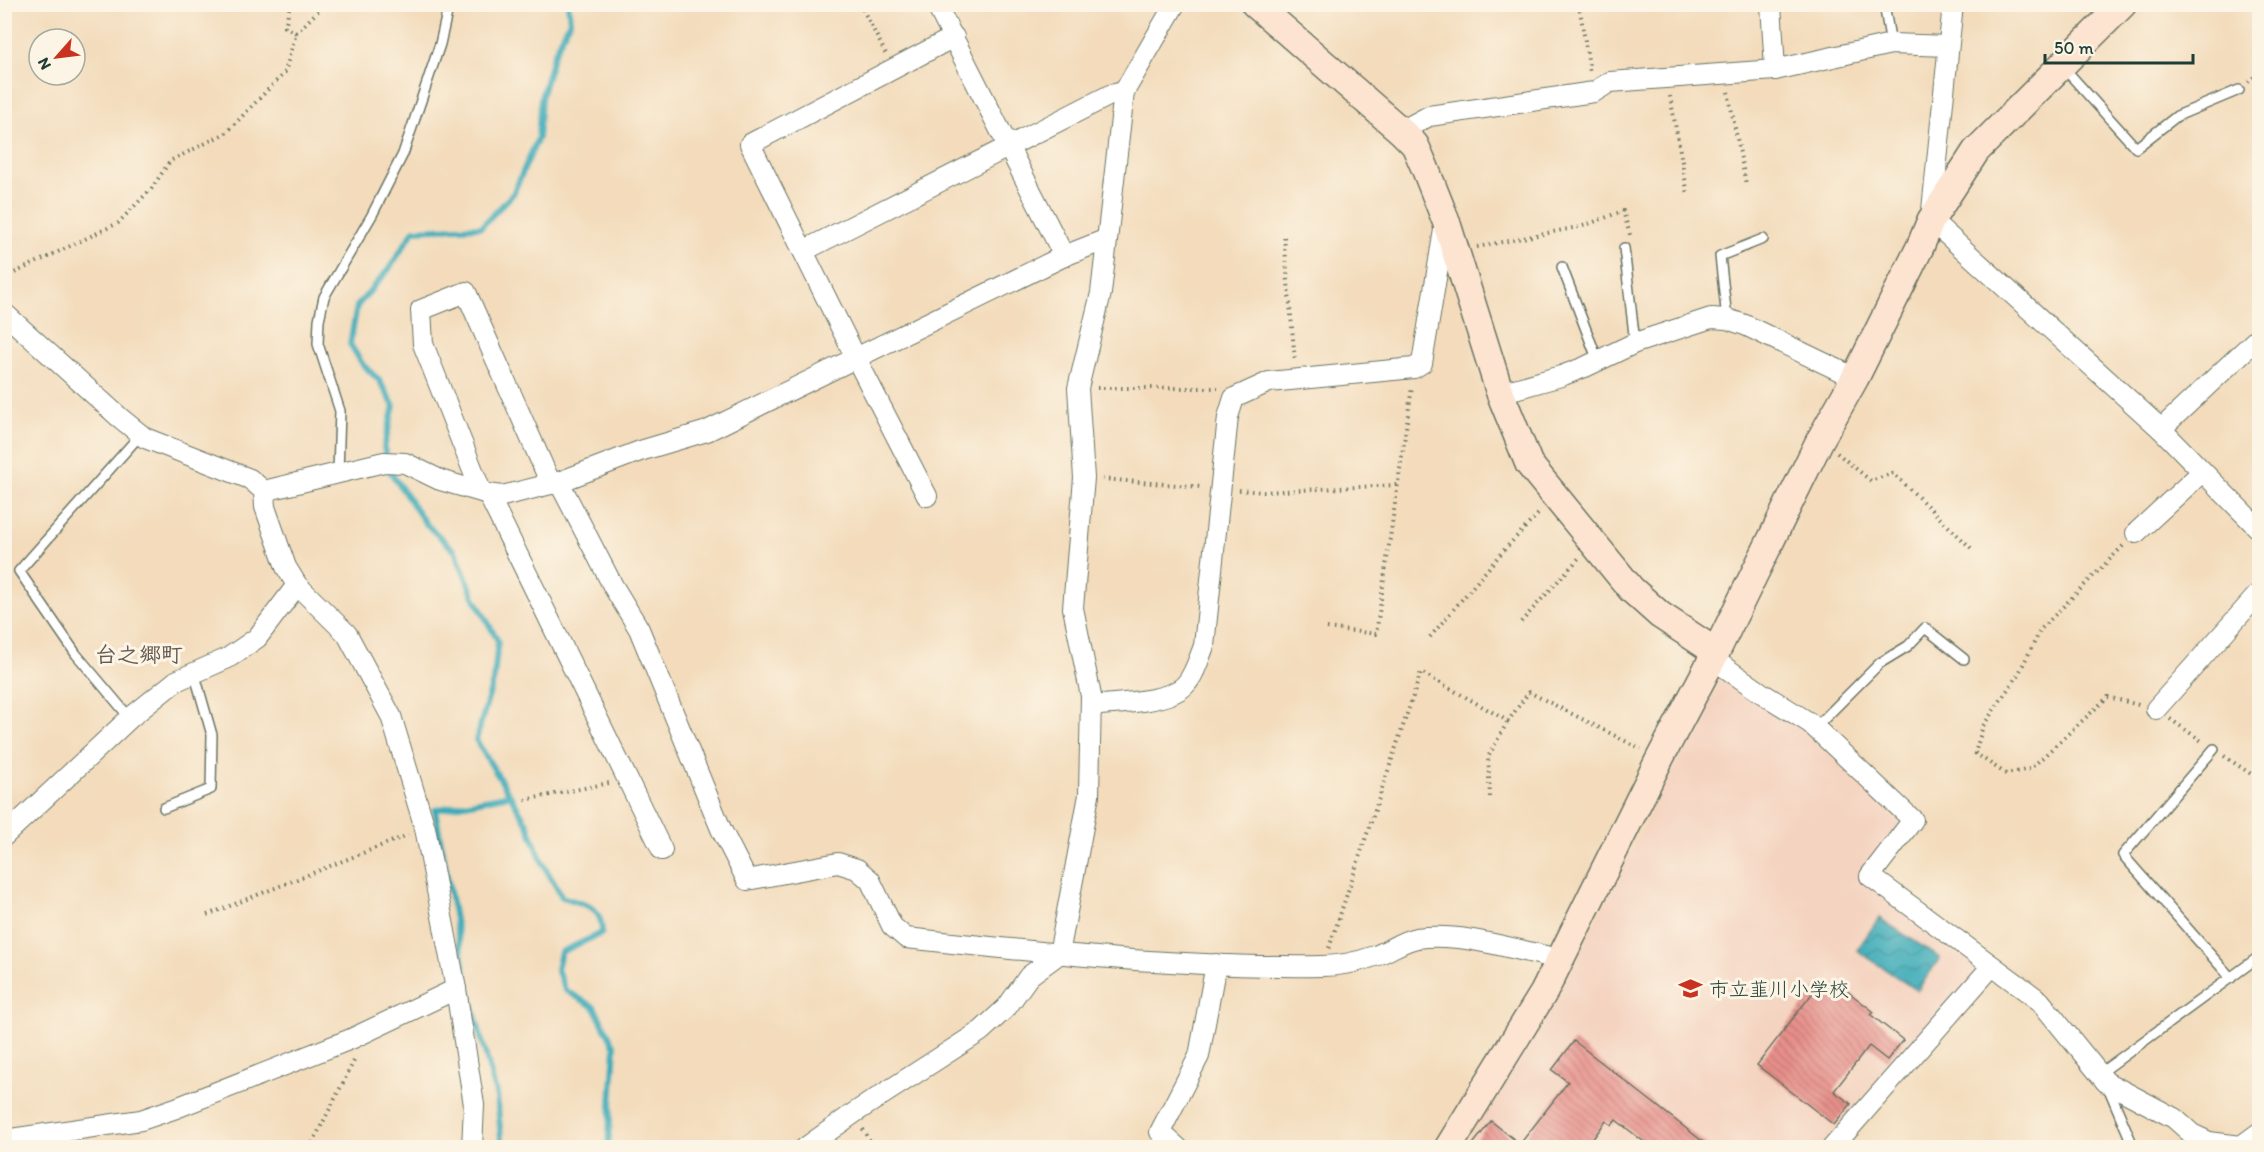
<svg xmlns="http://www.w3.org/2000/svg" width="2264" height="1152" viewBox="0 0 2264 1152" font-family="Itim,'Klee One',sans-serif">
	<defs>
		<pattern id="water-waves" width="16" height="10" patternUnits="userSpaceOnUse" patternTransform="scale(1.5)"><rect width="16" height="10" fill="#3babb9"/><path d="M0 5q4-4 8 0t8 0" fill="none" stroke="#318c97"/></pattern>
		<pattern id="building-back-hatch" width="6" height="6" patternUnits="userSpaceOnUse" patternTransform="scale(1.5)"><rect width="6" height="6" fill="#e88f8a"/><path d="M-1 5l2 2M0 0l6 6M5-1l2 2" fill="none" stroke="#bb7672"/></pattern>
	</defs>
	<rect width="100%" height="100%" fill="#fcf5e5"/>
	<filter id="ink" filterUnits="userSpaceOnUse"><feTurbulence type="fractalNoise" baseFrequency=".0167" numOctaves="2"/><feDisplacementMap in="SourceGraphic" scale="12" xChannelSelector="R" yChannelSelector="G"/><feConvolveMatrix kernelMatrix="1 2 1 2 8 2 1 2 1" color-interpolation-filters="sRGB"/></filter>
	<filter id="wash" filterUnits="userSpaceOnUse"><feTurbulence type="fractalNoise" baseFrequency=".008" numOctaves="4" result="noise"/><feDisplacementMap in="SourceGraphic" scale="24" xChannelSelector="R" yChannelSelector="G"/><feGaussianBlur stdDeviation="1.35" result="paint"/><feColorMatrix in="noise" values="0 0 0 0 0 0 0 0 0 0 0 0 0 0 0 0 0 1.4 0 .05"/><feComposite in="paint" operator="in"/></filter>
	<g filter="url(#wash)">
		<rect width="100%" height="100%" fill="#f3dbbb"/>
		<path fill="#f4d3c0" d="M 1720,677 L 1807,728 L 1905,819 L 1863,878 L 1974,965 L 1976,974 L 1822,1147 L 1464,1148 L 1558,993 Z"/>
		<path fill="url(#water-waves)" stroke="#2d7476" stroke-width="1.5" d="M 1879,918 L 1940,958 L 1917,991 L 1857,950 Z"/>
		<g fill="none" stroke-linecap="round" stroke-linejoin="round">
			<g stroke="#3babb9" stroke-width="6">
				<path d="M 568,4 L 570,21 L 554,54 L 541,98 L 538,138 L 513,194 L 481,227 L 414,230 L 389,269 L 357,306 L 350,344 L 363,365 L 379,380 L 394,406 L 384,447 L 389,470 L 426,524 L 455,551 L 474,597 L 498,641 L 494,678 L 476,740 L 527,823 L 543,864 L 562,897 C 585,905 602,904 602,933 L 561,952 L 557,969 L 565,990 L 594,1007 L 615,1047 L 608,1148"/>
				<path d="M 502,1148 L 497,1097 L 467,985 L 435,810 L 510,795"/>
			</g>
		</g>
		<g id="blocks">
			<g fill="url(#building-back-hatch)">
				<path d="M 1821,982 L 1833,991 L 1838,984 L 1874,1012 L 1871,1015 L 1903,1040 L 1887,1060 L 1869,1046 L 1834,1091 L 1851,1104 L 1834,1125 L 1757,1065 Z"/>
				<path d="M 1574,1041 L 1711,1148 L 1652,1148 L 1616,1120 L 1612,1125 L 1606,1121 L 1586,1148 L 1470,1148 L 1491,1121 L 1520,1144 L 1568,1082 L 1552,1070 Z"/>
			</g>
		</g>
	</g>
	<g filter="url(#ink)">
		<use href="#blocks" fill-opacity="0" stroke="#697463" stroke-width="1.5"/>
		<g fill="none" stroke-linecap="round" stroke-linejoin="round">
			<defs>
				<g id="lane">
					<path d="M 1884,4 L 1891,44"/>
					<path d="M 2064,68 L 2136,148 L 2177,116 L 2239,90"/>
					<path d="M 1624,248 L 1635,343"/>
					<path d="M 1562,267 L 1598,361"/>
					<path d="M 1727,319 L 1720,256 L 1763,239"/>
					<path d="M 338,472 L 340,411 L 318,344 L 319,320 L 324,297 L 372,215 L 403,154 L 440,44 L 449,4"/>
					<path d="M 130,718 L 76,654 L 19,571 L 141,434"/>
					<path d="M 1815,728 L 1880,663 L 1908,646 L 1925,628 L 1964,659"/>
					<path d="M 2214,749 L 2123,855 L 2231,978"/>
					<path d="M 164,808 L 211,789 L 212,735 L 194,672"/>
					<path d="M 2099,1074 L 2260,956"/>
					<path d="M 2108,1087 L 2134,1148"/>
				</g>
				<g id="street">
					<path d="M 936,4 L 1064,256"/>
					<path d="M 1771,4 L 1775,70"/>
					<path d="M 1953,4 L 1931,220 L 2161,429 L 2260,530"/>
					<path d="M 1401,131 L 1429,116 L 1594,92 L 1610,82 L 1775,70 L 1891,44 L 1948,46"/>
					<path d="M 803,251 L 1110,95 L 1124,92"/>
					<path d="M 4,313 L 119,417 L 145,438 L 250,479 L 264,491 L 265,507 L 286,567 L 297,585 L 347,634 L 391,716 L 425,828 L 456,989 L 474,1105 L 472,1148"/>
					<path d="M 1500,393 L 1561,376 L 1585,367 L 1635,343 L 1711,318 L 1727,319 L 1745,325 L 1855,378"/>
					<path d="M 2161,429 L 2260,336"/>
					<path d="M 559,482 L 613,586 L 639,629 L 721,829 L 747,880 L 838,863 L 857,869 L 870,880 L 892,926 L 906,938 C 1044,953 1183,968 1322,966 C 1340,966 1358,962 1375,956 C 1389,951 1403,940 1417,938 C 1464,932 1514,950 1560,959"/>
					<path d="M 264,491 L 384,462 L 405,463 L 440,480 L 488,494 L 502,496 L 559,482 L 640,451 L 707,431 L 1064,256 L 1107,239"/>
					<path d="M 481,491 L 423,344 L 421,310 L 466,292 L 551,484"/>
					<path d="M 488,494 L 662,850"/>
					<path d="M 927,496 L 856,358 L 750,144 L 954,37"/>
					<path d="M 2136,533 L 2202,472"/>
					<path d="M 1713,659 L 1760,692 L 1810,723 L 1913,820 L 1870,876 L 2040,1001 L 2106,1082 L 2174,1118 L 2192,1134 L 2209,1142 L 2241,1146 L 2260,1132"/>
					<path d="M 1091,706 C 1115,703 1170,703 1186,684 C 1195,674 1199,658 1204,646 L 1228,417 L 1234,398 L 1269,382 L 1414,368 L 1422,363 L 1445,224"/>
					<path d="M 2156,709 L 2260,592"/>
					<path d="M 4,836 L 130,718 L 176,681 L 228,658 L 257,638 L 297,585"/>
					<path d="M 4,1140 L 141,1120 L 176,1108 L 351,1039 L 456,989"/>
					<path d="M 805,1148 L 854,1113 L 981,1031 L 1007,1007 L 1029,976 L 1059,954 L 1089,795 L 1091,696 L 1073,608 L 1084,478 L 1078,388 L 1101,293 L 1124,92 L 1175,4"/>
					<path d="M 1178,1148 L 1160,1132 L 1199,1056 L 1216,964"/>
					<path d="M 1832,1148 L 1992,966"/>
				</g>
				<g id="secondary">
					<path d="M 1255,4 L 1401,131 L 1415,145 L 1425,168 L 1446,221 L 1500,393 L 1529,464 L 1631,589 L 1660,615 L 1716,652"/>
					<path d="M 1448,1148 L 1544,992 L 1660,758 L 1716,652 L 1820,440 L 1855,378 L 1920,247 L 1931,220 L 1976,151 L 2123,4"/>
				</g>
			</defs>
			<use href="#lane" stroke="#697463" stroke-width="12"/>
			<use href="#street" stroke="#697463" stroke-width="22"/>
			<use href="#secondary" stroke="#697463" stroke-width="30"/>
			<g stroke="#697463" stroke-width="4" stroke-dasharray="1.5 4.5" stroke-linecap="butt">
				<path d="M 860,4 L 886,54"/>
				<path d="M 1579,4 L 1590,72"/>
				<path d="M 296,33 L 325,4"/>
				<path d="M 2248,82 L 2260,72"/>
				<path d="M 1728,92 L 1746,184"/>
				<path d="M 1670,96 L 1688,195"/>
				<path d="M 1284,237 L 1295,361"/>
				<path d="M 1477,247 L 1583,226 L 1623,211 L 1631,238"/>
				<path d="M 4,278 L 118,223 L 152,188 L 170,161 L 226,133 L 285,72 L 296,33 L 285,27 L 290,4"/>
				<path d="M 1097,388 L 1218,388"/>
				<path d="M 1837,453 L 1871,481 L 1893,473 L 1972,549"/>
				<path d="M 1102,479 L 1202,487"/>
				<path d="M 1239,490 L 1263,492 L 1397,485"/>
				<path d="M 2123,546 L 2041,629 L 2019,673 L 1983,726 L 1975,753 L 2006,774 L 2030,769 L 2108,697 L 2139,705"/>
				<path d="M 1521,622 L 1579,558"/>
				<path d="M 1327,628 L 1376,634 L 1412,387"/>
				<path d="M 1430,637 L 1504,550 L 1540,512"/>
				<path d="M 2170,719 L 2203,742"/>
				<path d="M 2224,756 L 2260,780"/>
				<path d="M 1490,797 L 1488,757 L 1508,721"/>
				<path d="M 525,800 L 609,783"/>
				<path d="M 207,915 L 408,835"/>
				<path d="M 1329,948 L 1421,672 L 1508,721 L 1529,692 L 1641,749"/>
				<path d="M 863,1129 L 873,1148"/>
				<path d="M 310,1148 L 356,1057"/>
			</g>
			<use href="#lane" stroke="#fff" stroke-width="9"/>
			<use href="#street" stroke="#fff" stroke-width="20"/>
			<use href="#secondary" stroke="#fde4d1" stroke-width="27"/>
		</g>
	</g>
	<defs>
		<symbol id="school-bare" viewBox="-9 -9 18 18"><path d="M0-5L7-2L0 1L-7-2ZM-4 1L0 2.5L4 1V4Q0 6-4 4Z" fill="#c8321e" stroke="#fcf5e5" stroke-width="2.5" paint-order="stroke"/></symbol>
	</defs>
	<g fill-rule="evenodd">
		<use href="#school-bare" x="1674" y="972" width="33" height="33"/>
	</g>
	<g text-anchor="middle" stroke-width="6" stroke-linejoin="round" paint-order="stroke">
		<g font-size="20" fill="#1f3d34" stroke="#fcf5e5" text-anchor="start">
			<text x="1709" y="996">市立韮川小学校</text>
		</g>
		<g font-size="22" font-weight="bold" fill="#655a52" stroke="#fcf5e5">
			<text x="139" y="662">台之郷町</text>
		</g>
	</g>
	<rect width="2264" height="1152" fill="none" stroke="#fcf5e5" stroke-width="24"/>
	<g transform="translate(57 57) rotate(242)"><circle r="28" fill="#fcf5e5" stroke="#a4ab9e" stroke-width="1.5"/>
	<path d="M0-4.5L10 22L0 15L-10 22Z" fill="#c8321e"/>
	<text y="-9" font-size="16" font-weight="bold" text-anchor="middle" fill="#1f3d34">N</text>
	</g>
	<path d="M2045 54v9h148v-9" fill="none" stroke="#1f3d34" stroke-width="3"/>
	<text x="2054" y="54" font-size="18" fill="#1f3d34" stroke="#fcf5e5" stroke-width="4.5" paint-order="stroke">50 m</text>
</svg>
